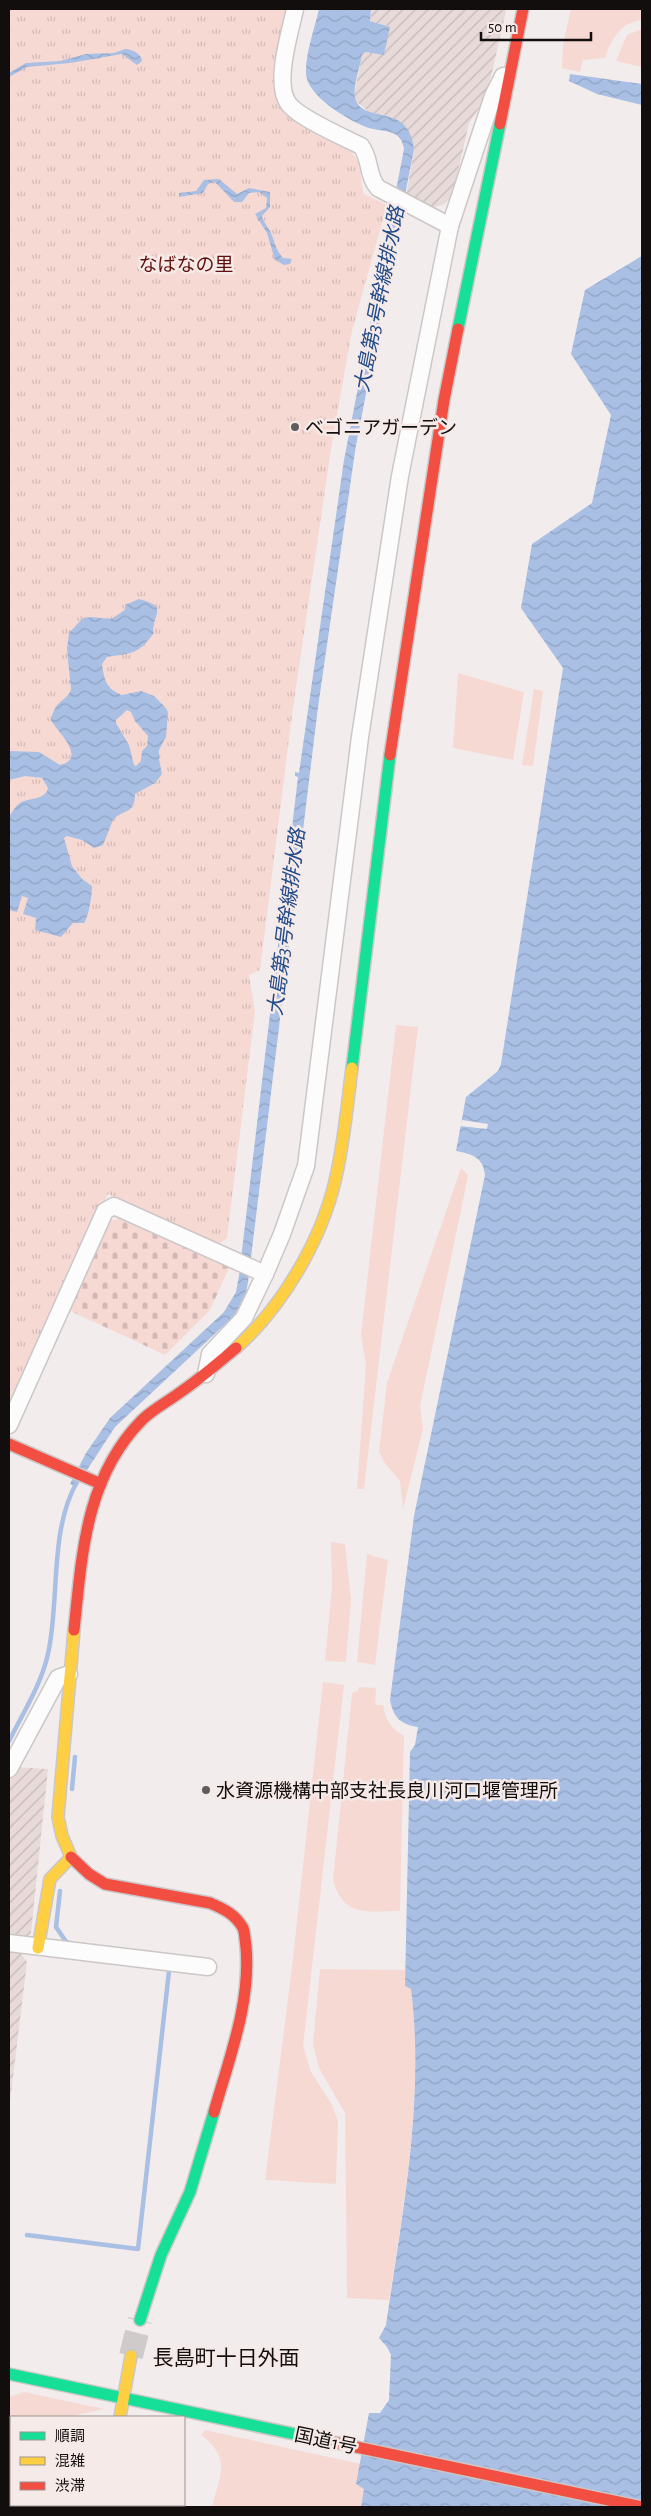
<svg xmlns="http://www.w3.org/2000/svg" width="651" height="2516" viewBox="0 0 651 2516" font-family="'Alegreya Sans','Noto Sans JP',sans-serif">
	<defs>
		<pattern id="industrial-furrows" width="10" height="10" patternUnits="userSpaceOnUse" patternTransform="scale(1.25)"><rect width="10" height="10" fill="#e7dad9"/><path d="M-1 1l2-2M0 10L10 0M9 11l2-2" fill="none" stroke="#c5bab9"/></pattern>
		<pattern id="cemetery-stones" width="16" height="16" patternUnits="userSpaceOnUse" patternTransform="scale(1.25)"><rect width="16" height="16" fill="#f7d9d4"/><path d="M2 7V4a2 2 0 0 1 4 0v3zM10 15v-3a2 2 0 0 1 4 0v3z" fill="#d3b9b5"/></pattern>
		<pattern id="park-tufts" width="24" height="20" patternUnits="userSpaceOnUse" patternTransform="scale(1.25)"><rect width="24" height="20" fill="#f7d9d4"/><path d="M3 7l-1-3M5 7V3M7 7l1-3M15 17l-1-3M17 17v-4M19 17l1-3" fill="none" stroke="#d3b9b5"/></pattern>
		<pattern id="water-waves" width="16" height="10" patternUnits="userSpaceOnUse" patternTransform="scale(1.25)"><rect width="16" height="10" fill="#a9bfe4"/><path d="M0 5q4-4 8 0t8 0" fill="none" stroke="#90a3c2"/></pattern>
	</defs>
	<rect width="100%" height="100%" fill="#f2ecec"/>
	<g fill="url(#industrial-furrows)">
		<path d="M 371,9 L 504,9 L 506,11 L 486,98 L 469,123 L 452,197 L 444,204 L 432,208 L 406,197 L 414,149 L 392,117 L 369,112 L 357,102 L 354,95 L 362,55 L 365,52 L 384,55 L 389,27 L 370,21 Z"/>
		<path d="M 15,1767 L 48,1769 L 31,1933 L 26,1938 L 9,1935 L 9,1780 Z"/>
		<path d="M 9,1949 L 18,1950 L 27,1962 L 9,2110 Z"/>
		<path d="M 9,2485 L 11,2486 L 11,2505 L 94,2505 L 93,2507 L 9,2507 Z"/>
	</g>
	<g fill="#f7d9d4">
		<path d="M 571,9 L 642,9 L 642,20 C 620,23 612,38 605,58 L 583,60 L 580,72 L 562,68 L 563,44 Z"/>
		<path d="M 642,29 L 642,67 L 616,61 L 627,35 Z"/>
		<path d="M 458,673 L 524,692 L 513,760 L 453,748 Z"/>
		<path d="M 534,689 L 543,691 L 533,766 L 522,765 Z"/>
		<path d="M 396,1025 L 418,1027 L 364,1489 L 357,1489 L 366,1365 L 361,1335 Z"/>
		<path d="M 461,1168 L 468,1175 L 464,1196 L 420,1406 L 423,1429 L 403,1509 L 400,1481 L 384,1462 L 379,1451 L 387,1383 Z"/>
		<path d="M 331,1542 L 345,1544 L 351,1600 L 346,1662 L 325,1661 L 332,1586 Z"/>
		<path d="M 367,1554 L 388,1560 L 375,1665 L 357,1662 Z"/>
		<path d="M 323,1682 L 344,1685 L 303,2046 L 311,2072 L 331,2103 L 338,2121 L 336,2184 L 265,2180 L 292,1967 Z"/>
		<path d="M 359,1687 L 376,1688 L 375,1705 L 383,1705 C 385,1720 391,1728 404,1736 L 400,1911 C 367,1911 344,1918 333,1880 L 352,1693 L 358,1691 Z"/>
		<path d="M 320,1969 L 406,1970 L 405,1986 L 411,1989 C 424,2092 405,2197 389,2300 L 347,2298 L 345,2113 L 319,2068 L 313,2044 Z"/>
		<path d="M 24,2392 L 104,2409 L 68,2417 L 11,2417 L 11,2429 L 9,2428 L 9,2397 Z"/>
		<path d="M 205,2430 L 361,2464 L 356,2484 L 365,2489 L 361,2507 L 212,2507 C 220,2474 232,2459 201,2435 Z"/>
	</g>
	<path fill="url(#cemetery-stones)" d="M 120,1218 L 229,1268 L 210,1310 L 165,1355 L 66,1309 L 107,1222 Z"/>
	<path fill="url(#park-tufts)" d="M 9,9 L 286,9 C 275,64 252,103 316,134 C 328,140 347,145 355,157 C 363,167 359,182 364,194 L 387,205 L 352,331 L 331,449 L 292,715 L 260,970 L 249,975 L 255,1011 L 227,1238 L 219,1244 L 108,1194 L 9,1409 Z"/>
	<g fill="url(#water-waves)" fill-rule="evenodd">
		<path d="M 319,9 L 371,9 L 370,21 L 390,27 L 384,55 L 365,52 L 362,55 C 360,67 353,85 355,97 C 361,126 409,100 414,149 L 356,445 L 318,707 L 248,1282 L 246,1293 L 234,1316 L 115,1427 L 76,1487 L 70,1484 L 86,1453 L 110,1418 L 224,1312 L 236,1292 L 239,1276 L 298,777 L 295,776 L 295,772 L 299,773 L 344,460 L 404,149 C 401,127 381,133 366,127 C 346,119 306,95 306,73 C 305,55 315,27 319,9 Z"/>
		<path d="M 125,49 C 132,49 142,54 142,61 L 137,65 L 122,54 L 70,63 L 27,67 L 9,77 L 9,73 L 26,63 L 60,61 L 86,54 L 114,53 Z"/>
		<path d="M 570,74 L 642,84 L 642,105 L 597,94 L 569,81 Z"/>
		<path d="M 219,179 L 237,194 L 249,188 L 270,192 L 270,207 L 262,216 C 263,222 267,225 270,231 C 275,241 275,249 283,258 L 292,259 L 290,264 L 284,265 L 275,260 L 267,233 L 255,214 L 266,208 L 267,198 L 259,192 L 249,193 L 242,202 L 234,202 L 215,182 L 208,184 L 203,193 L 179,197 L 179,193 L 196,191 L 204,180 Z"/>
		<path d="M 642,256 L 642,2507 L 361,2507 L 364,2489 L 356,2484 L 369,2413 L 380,2413 L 389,2400 L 391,2355 L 387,2347 L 379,2338 L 386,2325 C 402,2215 425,2101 411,1989 L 405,1986 L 410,1752 L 415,1745 L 418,1727 C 400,1724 394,1718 390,1700 L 414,1516 L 485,1175 C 483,1157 472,1154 456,1151 L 466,1097 L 498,1071 L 501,1064 L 563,668 L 521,608 L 532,544 L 592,503 L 611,415 L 571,354 L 585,290 Z"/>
		<path d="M 139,599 C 170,607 152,613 153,634 C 138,655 131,653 107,657 L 102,664 C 104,679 106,689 122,695 L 141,691 L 154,696 L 165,707 L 168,712 L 166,737 L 159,750 L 159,759 L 162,774 L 155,783 L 135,794 C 135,815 124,808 113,820 L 103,845 L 94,848 L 82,840 L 67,836 L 64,838 L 72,866 L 82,879 L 92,886 C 92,894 89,917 84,923 L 73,923 L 61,937 L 35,930 L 36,918 L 23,914 L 28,898 L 22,896 L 17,912 L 9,910 L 9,816 C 13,812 14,807 20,803 C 29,797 45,801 48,788 L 42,778 L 25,776 L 9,780 L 9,751 L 39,752 L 60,765 C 88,758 57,732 51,720 C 56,698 64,704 71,690 L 67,649 L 69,633 L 83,618 L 92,617 L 111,619 L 125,610 L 125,605 ZM 127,710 L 131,712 L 135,721 L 148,736 L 147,746 L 142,751 L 141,761 L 136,766 L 134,765 L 129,745 L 116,723 L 116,720 Z"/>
	</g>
	<path fill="#f2ecec" d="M 462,1120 L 488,1124 L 487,1129 L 460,1126 Z"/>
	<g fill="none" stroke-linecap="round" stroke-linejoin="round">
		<g stroke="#a9bfe4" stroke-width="4.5">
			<path d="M 9,1741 C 23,1713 41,1685 48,1654 C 60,1600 49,1531 77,1482"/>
			<path d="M 72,1789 L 75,1757"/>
			<path d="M 60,1891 L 56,1927 L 67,1943 L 70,1943"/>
			<path d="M 27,2235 L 138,2249 L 169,1971"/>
		</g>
		<path stroke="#d0cbcb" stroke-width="24" stroke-dasharray="24 12" stroke-linecap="butt" d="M 131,2356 L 140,2320"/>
		<defs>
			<g id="street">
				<path d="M 295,9 C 290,33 274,82 288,103 C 297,117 345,138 361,146 C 371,159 367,176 378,188 L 450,226"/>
				<path d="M 206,1374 L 210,1354 L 244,1318 L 265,1274 L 282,1234 L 306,1166 L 360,737 L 400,476 L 450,226 L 493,96 L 503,76"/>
				<path d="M 9,1425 L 105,1211 L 114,1206 L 265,1274"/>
				<path d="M 9,1769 L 58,1678 L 69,1674"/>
				<path d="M 9,1943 L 208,1967"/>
			</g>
			<g id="fast">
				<path d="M 458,329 L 500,124"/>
				<path d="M 352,1068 L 390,755"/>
				<path d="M 140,2320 L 161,2255 L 190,2192 L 214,2112"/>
				<path d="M 9,2374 L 323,2440"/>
				<path d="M 123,2505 L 124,2507"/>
			</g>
			<g id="slow">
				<path d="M 236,1348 C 282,1307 321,1241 335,1181 C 344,1144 347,1106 352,1068"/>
				<path d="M 38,1948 L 50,1879 L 71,1857 L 62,1836 L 58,1817 L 74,1630"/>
				<path d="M 120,2417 L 131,2356"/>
			</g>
			<g id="jam">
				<path d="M 500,124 L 523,9"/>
				<path d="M 390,755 L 444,400 L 458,329"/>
				<path d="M 9,1444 L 101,1484"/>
				<path d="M 74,1630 C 82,1555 85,1478 142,1420 C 153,1409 169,1401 182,1391 C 201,1378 218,1363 236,1348"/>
				<path d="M 71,1857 L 89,1874 L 105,1884 L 210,1903 C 224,1909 235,1914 243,1928 C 245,1933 245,1941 246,1947 C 251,2003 229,2059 214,2112"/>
				<path d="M 323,2440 L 642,2507"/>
				<path d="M 9,2453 L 11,2455"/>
			</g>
		</defs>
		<use href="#street" stroke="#ccc7c7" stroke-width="19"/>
		<use href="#fast" stroke="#ccc7c7" stroke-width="14"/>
		<use href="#slow" stroke="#ccc7c7" stroke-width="14"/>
		<use href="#jam" stroke="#ccc7c7" stroke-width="14"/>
		<use href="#street" stroke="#fdfcfc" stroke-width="16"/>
		<use href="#fast" stroke="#16e098" stroke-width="11"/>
		<use href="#slow" stroke="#ffcf43" stroke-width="11"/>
		<use href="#jam" stroke="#f24e42" stroke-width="11"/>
	</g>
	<g fill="#605c5b" stroke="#f6eae8" stroke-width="2">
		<circle cx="295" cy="427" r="5"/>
		<circle cx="206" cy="1790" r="5"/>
	</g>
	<g text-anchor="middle" stroke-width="5" stroke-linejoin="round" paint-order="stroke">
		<g font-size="19" fill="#5f0f09" stroke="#f6eae8">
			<text x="186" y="271">なばなの里</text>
		</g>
		<g font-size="19" fill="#120e0d" stroke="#f6eae8" text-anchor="start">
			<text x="305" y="434">ベゴニアガーデン</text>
			<text x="216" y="1797">水資源機構中部支社長良川河口堰管理所</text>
		</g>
		<g font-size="19" fill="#120e0d" stroke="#f6eae8">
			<text transform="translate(326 2440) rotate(12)" y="7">国道1号</text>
		</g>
		<g font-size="20" font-style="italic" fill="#204a88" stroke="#f6eae8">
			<text transform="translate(379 299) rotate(-79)" y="7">大島第3号幹線排水路</text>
			<text transform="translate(286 922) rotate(-83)" y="7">大島第3号幹線排水路</text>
		</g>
		<g font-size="21" fill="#120e0d" stroke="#f6eae8">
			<text x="226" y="2365">長島町十日外面</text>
		</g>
	</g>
	<rect width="651" height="2516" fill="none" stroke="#120e0d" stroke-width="20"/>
	<rect x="10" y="2416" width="175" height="90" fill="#f6eae8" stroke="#9b9290"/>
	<rect x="20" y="2432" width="25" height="8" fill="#16e098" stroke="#9b9290"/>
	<text x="55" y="2441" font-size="15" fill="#120e0d">順調</text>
	<rect x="20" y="2457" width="25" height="8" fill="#ffcf43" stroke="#9b9290"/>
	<text x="55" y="2466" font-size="15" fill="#120e0d">混雑</text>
	<rect x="20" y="2482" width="25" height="8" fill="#f24e42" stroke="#9b9290"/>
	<text x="55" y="2491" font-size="15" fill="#120e0d">渋滞</text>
	<path d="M481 32v8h110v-8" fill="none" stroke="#120e0d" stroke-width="2.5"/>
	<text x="488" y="32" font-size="15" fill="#120e0d" stroke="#f6eae8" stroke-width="4" paint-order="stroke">50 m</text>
</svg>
